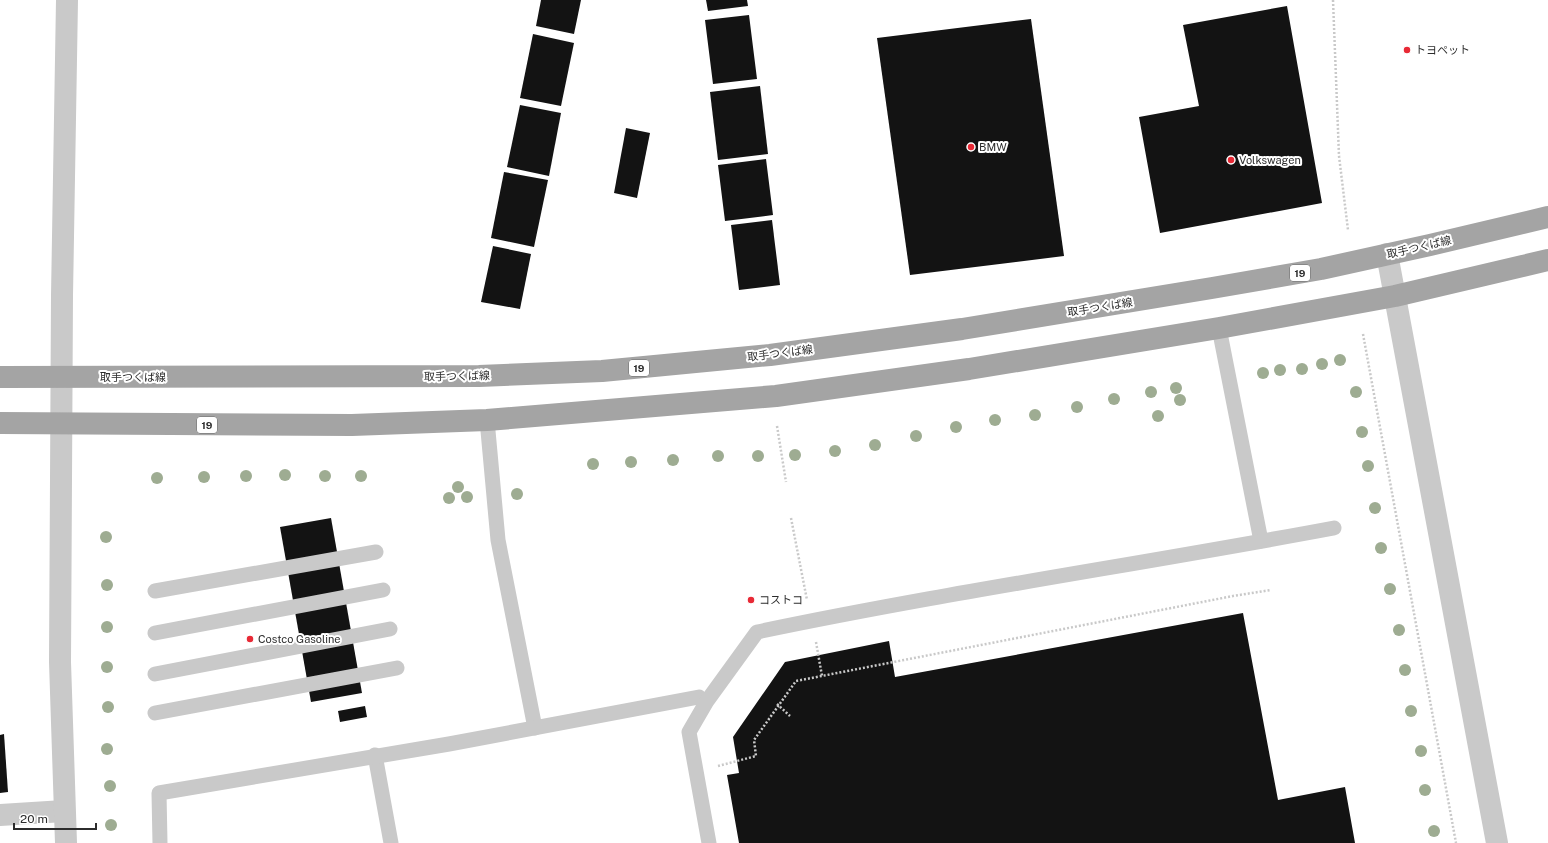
<svg xmlns="http://www.w3.org/2000/svg" width="1548" height="843" viewBox="0 0 1548 843" font-family="'Public Sans','Noto Sans JP',sans-serif">
	<rect width="100%" height="100%" fill="#fff"/>
	<g fill="#131313">
		<path d="M 541,0 L 581,0 L 574,34 L 536,26 Z"/>
		<path d="M 706,0 L 747,0 L 748,6 L 708,11 Z"/>
		<path d="M 1287,6 L 1322,203 L 1160,233 L 1139,117 L 1199,106 L 1183,25 Z"/>
		<path d="M 749,15 L 757,79 L 713,84 L 705,20 Z"/>
		<path d="M 1031,19 L 1064,256 L 910,275 L 877,38 Z"/>
		<path d="M 533,34 L 574,43 L 561,106 L 520,98 Z"/>
		<path d="M 760,86 L 768,154 L 718,160 L 710,92 Z"/>
		<path d="M 520,105 L 561,113 L 549,176 L 507,167 Z"/>
		<path d="M 626,128 L 650,133 L 637,198 L 614,193 Z"/>
		<path d="M 766,159 L 773,215 L 725,221 L 718,165 Z"/>
		<path d="M 504,172 L 548,180 L 534,247 L 491,238 Z"/>
		<path d="M 772,220 L 780,285 L 739,290 L 731,225 Z"/>
		<path d="M 493,246 L 531,254 L 520,309 L 481,302 Z"/>
		<path d="M 331,518 L 362,693 L 311,702 L 280,527 Z"/>
		<path d="M 1243,613 L 1278,800 L 1345,787 L 1355,843 L 739,843 L 727,775 L 739,773 L 733,737 L 785,662 L 889,641 L 895,677 Z"/>
		<path d="M 365,706 L 367,717 L 340,722 L 338,711 Z"/>
		<path d="M 4,734 L 8,792 L 0,793 L 0,735 Z"/>
	</g>
	<g fill="none" stroke-linecap="round" stroke-linejoin="round">
		<g stroke="#c9c9c9" stroke-width="2.5" stroke-dasharray="2 2" stroke-linecap="butt">
			<path d="M 1333,0 L 1339,156 L 1348,230"/>
			<path d="M 1363,334 L 1456,843"/>
			<path d="M 777,426 L 786,482"/>
			<path d="M 791,518 L 807,600"/>
			<path d="M 816,642 L 822,676"/>
			<path d="M 777,704 L 790,716"/>
			<path d="M 718,766 L 756,756 L 754,740 L 796,681 L 1233,596 L 1271,590"/>
		</g>
		<g stroke="#c9c9c9" stroke-width="15">
			<path d="M 1219,328 L 1261,541"/>
			<path d="M 487,420 L 498,540 L 535,728"/>
			<path d="M 155,591 L 376,552"/>
			<path d="M 155,633 L 383,590"/>
			<path d="M 155,674 L 390,629"/>
			<path d="M 155,713 L 397,668"/>
			<path d="M 375,755 L 391,843"/>
			<path d="M 160,843 L 159,793 L 449,744 L 699,697"/>
			<path d="M 709,843 L 689,732 L 707,701 L 757,632 C 948,592 1142,564 1334,528"/>
		</g>
		<path stroke="#c9c9c9" stroke-width="22" d="M 0,815 L 64,811"/>
		<g stroke="#c9c9c9" stroke-width="22">
			<path d="M 1387,254 L 1497,843"/>
			<path d="M 66,843 L 60,662 L 62,296 L 67,0"/>
		</g>
		<g stroke="#a4a4a4" stroke-width="22">
			<path d="M 0,377 L 479,376 L 602,371 L 770,355 L 962,329 L 1212,288 L 1321,269 L 1430,245 L 1548,217"/>
			<path d="M 0,423 L 352,425 L 487,420 L 776,396 L 969,369 L 1219,328 L 1395,296 L 1548,260"/>
		</g>
	</g>
	<g fill="#9eac92">
		<circle cx="1340" cy="360" r="6"/>
		<circle cx="1322" cy="364" r="6"/>
		<circle cx="1302" cy="369" r="6"/>
		<circle cx="1280" cy="370" r="6"/>
		<circle cx="1263" cy="373" r="6"/>
		<circle cx="1176" cy="388" r="6"/>
		<circle cx="1151" cy="392" r="6"/>
		<circle cx="1356" cy="392" r="6"/>
		<circle cx="1114" cy="399" r="6"/>
		<circle cx="1180" cy="400" r="6"/>
		<circle cx="1077" cy="407" r="6"/>
		<circle cx="1035" cy="415" r="6"/>
		<circle cx="1158" cy="416" r="6"/>
		<circle cx="995" cy="420" r="6"/>
		<circle cx="956" cy="427" r="6"/>
		<circle cx="1362" cy="432" r="6"/>
		<circle cx="916" cy="436" r="6"/>
		<circle cx="875" cy="445" r="6"/>
		<circle cx="835" cy="451" r="6"/>
		<circle cx="795" cy="455" r="6"/>
		<circle cx="718" cy="456" r="6"/>
		<circle cx="758" cy="456" r="6"/>
		<circle cx="673" cy="460" r="6"/>
		<circle cx="631" cy="462" r="6"/>
		<circle cx="593" cy="464" r="6"/>
		<circle cx="1368" cy="466" r="6"/>
		<circle cx="285" cy="475" r="6"/>
		<circle cx="246" cy="476" r="6"/>
		<circle cx="325" cy="476" r="6"/>
		<circle cx="361" cy="476" r="6"/>
		<circle cx="204" cy="477" r="6"/>
		<circle cx="157" cy="478" r="6"/>
		<circle cx="458" cy="487" r="6"/>
		<circle cx="517" cy="494" r="6"/>
		<circle cx="467" cy="497" r="6"/>
		<circle cx="449" cy="498" r="6"/>
		<circle cx="1375" cy="508" r="6"/>
		<circle cx="106" cy="537" r="6"/>
		<circle cx="1381" cy="548" r="6"/>
		<circle cx="107" cy="585" r="6"/>
		<circle cx="1390" cy="589" r="6"/>
		<circle cx="107" cy="627" r="6"/>
		<circle cx="1399" cy="630" r="6"/>
		<circle cx="107" cy="667" r="6"/>
		<circle cx="1405" cy="670" r="6"/>
		<circle cx="108" cy="707" r="6"/>
		<circle cx="1411" cy="711" r="6"/>
		<circle cx="107" cy="749" r="6"/>
		<circle cx="1421" cy="751" r="6"/>
		<circle cx="110" cy="786" r="6"/>
		<circle cx="1425" cy="790" r="6"/>
		<circle cx="111" cy="825" r="6"/>
		<circle cx="1434" cy="831" r="6"/>
	</g>
	<g fill="#e82935" stroke="#fff" stroke-width="1.5">
		<circle cx="1407" cy="50" r="4"/>
		<circle cx="971" cy="147" r="4"/>
		<circle cx="1231" cy="160" r="4"/>
		<circle cx="751" cy="600" r="4"/>
		<circle cx="250" cy="639" r="4"/>
	</g>
	<g text-anchor="middle" stroke-width="4" stroke-linejoin="round" paint-order="stroke">
		<g fill="#fff" stroke="#6b6b6b" stroke-width="1">
			<rect x="1290" y="265" width="20" height="16" rx="3"/>
			<rect x="629" y="360" width="20" height="16" rx="3"/>
			<rect x="197" y="417" width="20" height="16" rx="3"/>
		</g>
		<g font-size="10" font-weight="bold" fill="#2c2c2c">
			<text x="1300" y="277">19</text>
			<text x="639" y="372">19</text>
			<text x="207" y="429">19</text>
		</g>
		<g font-size="11" fill="#2c2c2c" stroke="#fff" text-anchor="start">
			<text x="1415" y="54">トヨペット</text>
			<text x="979" y="151">BMW</text>
			<text x="1239" y="164">Volkswagen</text>
			<text x="759" y="604">コストコ</text>
			<text x="258" y="643">Costco Gasoline</text>
		</g>
		<g font-size="11" fill="#2c2c2c" stroke="#fff">
			<text transform="translate(1419 247) rotate(-13)" y="4">取手つくば線</text>
			<text transform="translate(1100 307) rotate(-9)" y="4">取手つくば線</text>
			<text transform="translate(780 353) rotate(-7)" y="4">取手つくば線</text>
			<text transform="translate(457 376) rotate(-1)" y="4">取手つくば線</text>
			<text x="133" y="381">取手つくば線</text>
		</g>
	</g>
	<path d="M14 823v6h82v-6" fill="none" stroke="#2c2c2c" stroke-width="2"/>
	<text x="20" y="823" font-size="12" fill="#2c2c2c" stroke="#ffffff" stroke-width="3" paint-order="stroke">20 m</text>
</svg>
